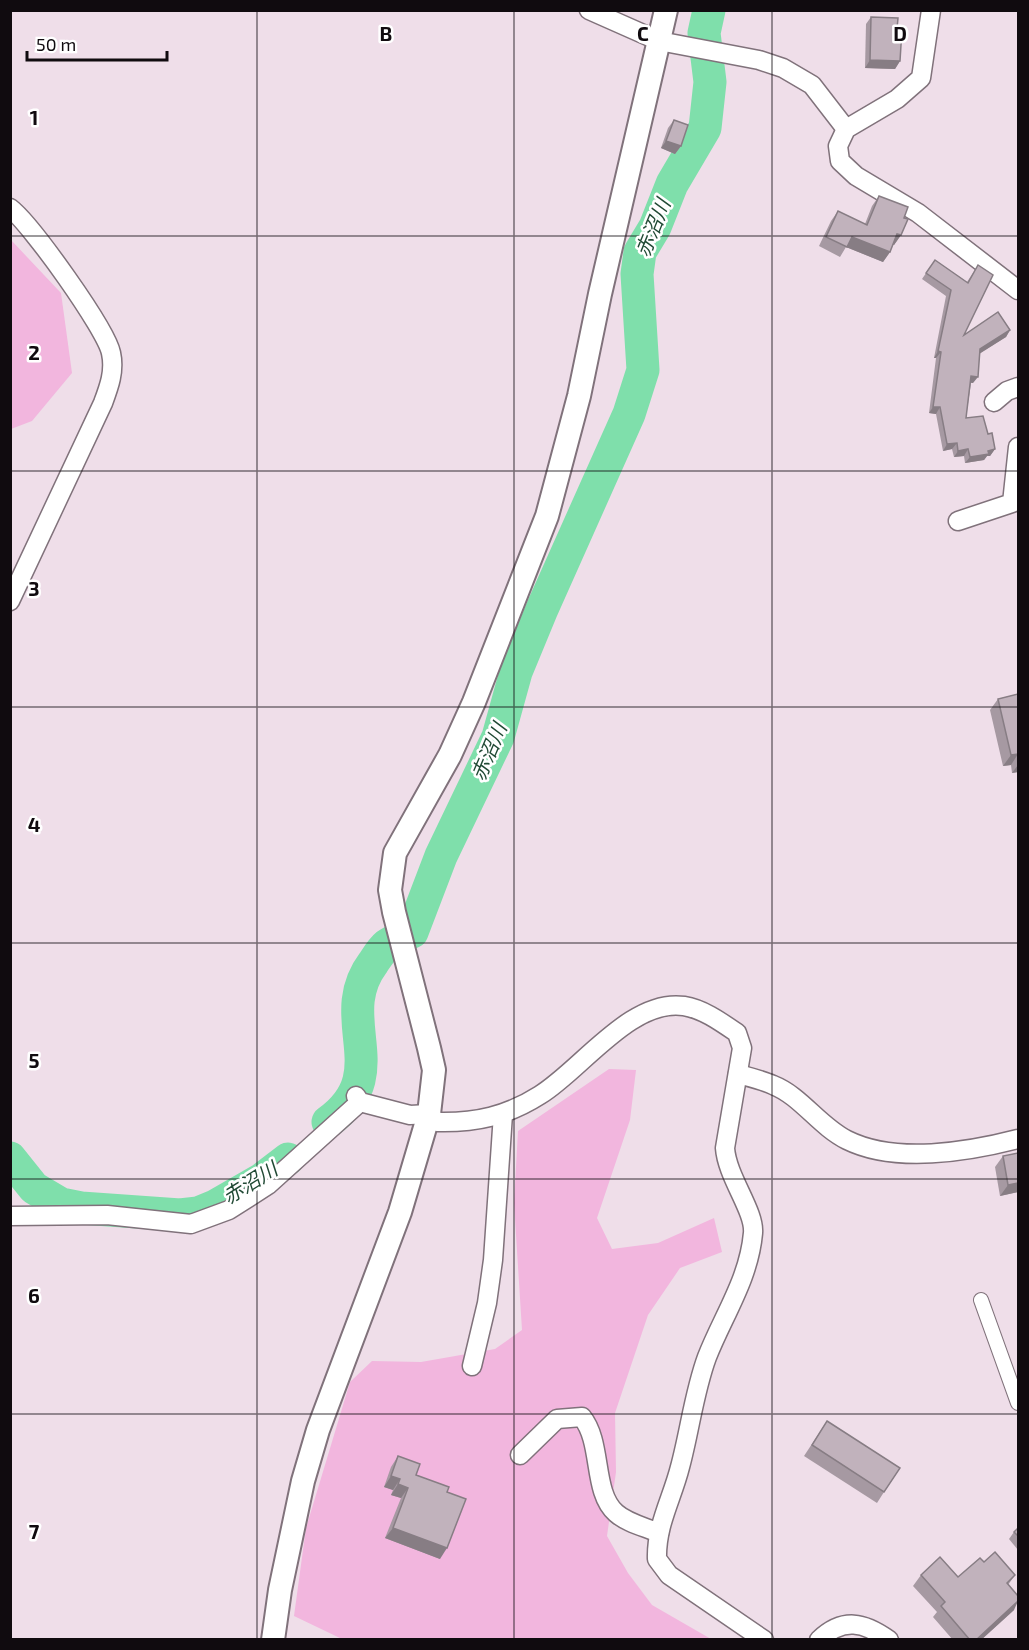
<svg xmlns="http://www.w3.org/2000/svg" width="1029" height="1650" viewBox="0 0 1029 1650" font-family="'Exo 2','Noto Sans JP',sans-serif">
	<rect width="100%" height="100%" fill="#efdee9"/>
	<g fill="#f2b6de">
		<path d="M 11,240 L 61,293 L 72,373 L 32,421 L 11,429 Z"/>
		<path d="M 609,1069 L 636,1070 L 630,1120 L 597,1218 L 612,1249 L 658,1243 L 714,1218 L 722,1252 L 680,1268 L 648,1315 L 615,1413 L 616,1472 L 607,1536 L 628,1573 L 652,1605 L 711,1639 L 342,1639 L 294,1616 L 306,1528 L 350,1382 L 372,1361 L 421,1362 L 495,1349 L 522,1330 L 514,1203 L 518,1131 Z"/>
	</g>
	<g fill="none" stroke-linecap="round" stroke-linejoin="round">
		<g stroke="#7fdfab" stroke-width="33">
			<path d="M 328,1122 C 396,1073 331,1019 373,963 C 377,957 382,949 387,945 C 395,940 404,936 412,932 L 441,856 L 498,737 L 516,672 L 542,609 L 629,414 L 643,370 L 637,274 L 640,252 L 655,227 L 672,184 L 705,128 L 710,82 L 704,33 L 709,10"/>
			<path d="M 10,1158 L 34,1188 L 61,1204 L 81,1208 L 180,1215 L 198,1213 L 215,1206 L 262,1179 L 288,1159"/>
		</g>
		<defs>
			<path id="pedestrian" d="M 981,1300 L 1018,1403"/>
			<g id="minor">
				<path d="M 589,10 L 659,41 L 759,60 L 783,68 L 812,85 L 846,129"/>
				<path d="M 931,10 L 921,78 L 897,99 L 846,129 L 838,146 L 840,161 L 856,176 L 918,213 L 1018,290"/>
				<path d="M 10,208 C 31,224 106,329 111,353 C 115,371 109,387 103,403 L 10,601"/>
				<path d="M 994,402 L 1007,391 L 1018,387"/>
				<path d="M 958,521 L 1012,503 L 1018,447"/>
				<path d="M 738,1074 C 749,1077 762,1080 773,1085 C 801,1096 819,1126 847,1140 C 895,1164 968,1152 1018,1139"/>
				<path d="M 356,1096 L 360,1102 L 410,1115 L 429,1114 L 437,1122 C 476,1123 507,1116 540,1095 C 581,1070 631,998 684,1006 C 703,1009 721,1022 737,1033 L 742,1048 L 725,1148 C 727,1177 755,1211 753,1233 C 749,1279 723,1316 707,1357 C 694,1392 690,1430 680,1467 C 672,1499 656,1525 657,1559 L 669,1575 L 764,1640"/>
				<path d="M 10,1216 L 107,1215 L 191,1224 L 229,1210 L 268,1185 L 360,1102"/>
				<path d="M 472,1366 L 487,1303 L 493,1260 L 503,1114"/>
				<path d="M 520,1455 L 557,1419 L 582,1417 C 603,1443 592,1492 616,1513 C 627,1523 645,1527 659,1533"/>
				<path d="M 819,1640 C 843,1617 864,1622 889,1640"/>
			</g>
			<path id="tertiary" d="M 273,1640 L 280,1590 L 303,1481 L 318,1430 L 400,1212 L 429,1114 L 434,1070 L 429,1048 L 394,912 L 390,890 L 395,853 L 450,755 L 474,702 L 547,516 L 579,396 L 600,294 L 666,10"/>
		</defs>
		<use href="#pedestrian" stroke="#80727b" stroke-width="16"/>
		<use href="#minor" stroke="#80727b" stroke-width="21"/>
		<use href="#tertiary" stroke="#80727b" stroke-width="26"/>
		<use href="#pedestrian" stroke="#fff" stroke-width="14"/>
		<use href="#minor" stroke="#fff" stroke-width="18"/>
		<use href="#tertiary" stroke="#fff" stroke-width="22"/>
	</g>
	<g fill="#a699a2">
		<path d="M 871,17 L 897,29 L 900,61 L 895,69 L 865,68 L 866,24 Z"/>
		<path d="M 674,120 L 681,146 L 675,154 L 661,148 L 668,128 Z"/>
		<path d="M 879,196 L 904,218 L 901,235 L 894,245 L 893,244 L 890,252 L 883,262 L 846,247 L 840,257 L 819,246 L 831,221 L 838,211 L 865,224 L 872,206 Z"/>
		<path d="M 935,260 L 967,282 L 978,265 L 964,335 L 1010,330 L 1006,337 L 980,353 L 973,383 L 971,383 L 966,418 L 988,434 L 995,449 L 990,456 L 987,456 L 984,460 L 965,463 L 964,456 L 954,457 L 952,449 L 943,451 L 936,414 L 929,413 L 936,358 L 934,358 L 946,296 L 922,279 Z"/>
		<path d="M 1018,694 L 1018,772 L 1012,773 L 1011,765 L 1003,766 L 990,710 L 998,699 Z"/>
		<path d="M 1018,1153 L 1018,1192 L 1000,1196 L 995,1167 L 1003,1156 Z"/>
		<path d="M 827,1421 L 884,1492 L 877,1503 L 804,1456 Z"/>
		<path d="M 398,1456 L 416,1475 L 447,1492 L 440,1559 L 385,1538 L 401,1498 L 391,1495 L 393,1490 L 384,1487 L 391,1467 Z"/>
		<path d="M 1018,1528 L 1018,1550 L 1009,1539 L 1014,1532 Z"/>
		<path d="M 984,1562 L 1015,1575 L 1008,1585 L 1014,1610 L 981,1640 L 953,1640 L 933,1617 L 937,1612 L 913,1586 L 921,1575 L 958,1577 Z"/>
	</g>
	<g fill="#877d84">
		<path d="M 870,60 L 900,61 L 895,69 L 865,68 Z"/>
		<path d="M 666,141 L 681,146 L 675,154 L 661,148 Z"/>
		<path d="M 897,234 L 901,235 L 894,245 L 890,243 Z"/>
		<path d="M 852,237 L 890,252 L 883,262 L 846,247 Z"/>
		<path d="M 1010,330 L 1006,337 L 976,356 L 980,349 Z"/>
		<path d="M 938,351 L 941,352 L 936,358 L 934,358 Z"/>
		<path d="M 971,376 L 978,377 L 973,383 L 967,382 Z"/>
		<path d="M 933,407 L 940,407 L 936,414 L 929,413 Z"/>
		<path d="M 957,443 L 952,449 L 943,451 L 947,444 Z"/>
		<path d="M 968,449 L 964,456 L 954,457 L 958,451 Z"/>
		<path d="M 995,449 L 990,456 L 987,456 L 984,460 L 965,463 L 970,457 L 988,451 Z"/>
		<path d="M 1018,754 L 1011,765 L 1003,766 L 1011,755 Z"/>
		<path d="M 1018,765 L 1018,772 L 1012,773 Z"/>
		<path d="M 1018,1183 L 1018,1192 L 1000,1196 L 1008,1185 Z"/>
		<path d="M 391,1476 L 400,1479 L 393,1490 L 384,1487 Z"/>
		<path d="M 398,1484 L 408,1488 L 401,1498 L 391,1495 Z"/>
		<path d="M 393,1528 L 447,1548 L 440,1559 L 385,1538 Z"/>
		<path d="M 1018,1601 L 1014,1610 L 981,1640 L 976,1640 Z"/>
	</g>
	<g fill="#c1b2bc" stroke="#877d84" stroke-width="1.5">
		<path d="M 871,17 L 898,18 L 897,29 L 902,29 L 900,61 L 870,60 Z"/>
		<path d="M 674,120 L 688,125 L 681,146 L 666,141 Z"/>
		<path d="M 879,196 L 908,207 L 904,218 L 908,219 L 901,235 L 897,234 L 890,252 L 852,237 L 847,247 L 826,237 L 838,211 L 867,225 Z"/>
		<path d="M 935,260 L 968,283 L 978,265 L 993,275 L 964,335 L 998,312 L 1010,330 L 980,349 L 978,377 L 971,376 L 966,418 L 983,416 L 988,434 L 992,433 L 995,449 L 988,451 L 989,454 L 970,457 L 968,449 L 958,451 L 957,443 L 947,444 L 940,407 L 933,407 L 941,352 L 938,351 L 951,290 L 926,273 Z"/>
		<path d="M 1018,694 L 1018,755 L 1018,754 L 1011,755 L 998,699 Z"/>
		<path d="M 1018,1153 L 1018,1183 L 1008,1185 L 1003,1156 Z"/>
		<path d="M 827,1421 L 900,1468 L 884,1492 L 812,1445 Z"/>
		<path d="M 398,1456 L 420,1464 L 416,1475 L 449,1487 L 447,1492 L 466,1499 L 447,1548 L 393,1528 L 408,1488 L 398,1484 L 400,1479 L 391,1476 Z"/>
		<path d="M 1018,1528 L 1018,1536 L 1014,1532 Z"/>
		<path d="M 995,1552 L 1015,1575 L 1007,1583 L 1018,1596 L 1018,1601 L 976,1640 L 970,1640 L 941,1606 L 945,1602 L 921,1575 L 940,1557 L 958,1577 L 980,1558 L 984,1562 Z"/>
	</g>
	<path fill="none" stroke="#100b0f" stroke-width="1.5" stroke-opacity="0.55" d="M 257,10 L 257,1640M 514,10 L 514,1640M 772,10 L 772,1640M 10,236 L 1018,236M 10,471 L 1018,471M 10,707 L 1018,707M 10,943 L 1018,943M 10,1179 L 1018,1179M 10,1414 L 1018,1414"/>
	<g text-anchor="middle" stroke-width="5" stroke-linejoin="round" paint-order="stroke">
		<g font-size="20" font-style="italic" fill="#214a35" stroke="#fff">
			<text transform="translate(653 228) rotate(-68)" y="7">赤沼川</text>
			<text transform="translate(489 752) rotate(-67)" y="7">赤沼川</text>
			<text transform="translate(250 1183) rotate(-32)" y="7">赤沼川</text>
		</g>
	</g>
	<g font-size="20" text-anchor="middle" font-weight="bold" fill="#100b0f" stroke="#fff" stroke-width="5" stroke-linejoin="round" paint-order="stroke">
		<text x="386" y="41">B</text>
		<text x="643" y="41">C</text>
		<text x="900" y="41">D</text>
		<text x="34" y="125">1</text>
		<text x="34" y="360">2</text>
		<text x="34" y="596">3</text>
		<text x="34" y="832">4</text>
		<text x="34" y="1068">5</text>
		<text x="34" y="1303">6</text>
		<text x="34" y="1539">7</text>
	</g>
	<rect width="1029" height="1650" fill="none" stroke="#100b0f" stroke-width="24"/>
	<path d="M27 51v9h140v-9" fill="none" stroke="#100b0f" stroke-width="3"/>
	<text x="36" y="51" font-size="18" fill="#100b0f" stroke="#ffffff" stroke-width="4.5" paint-order="stroke">50 m</text>
</svg>
